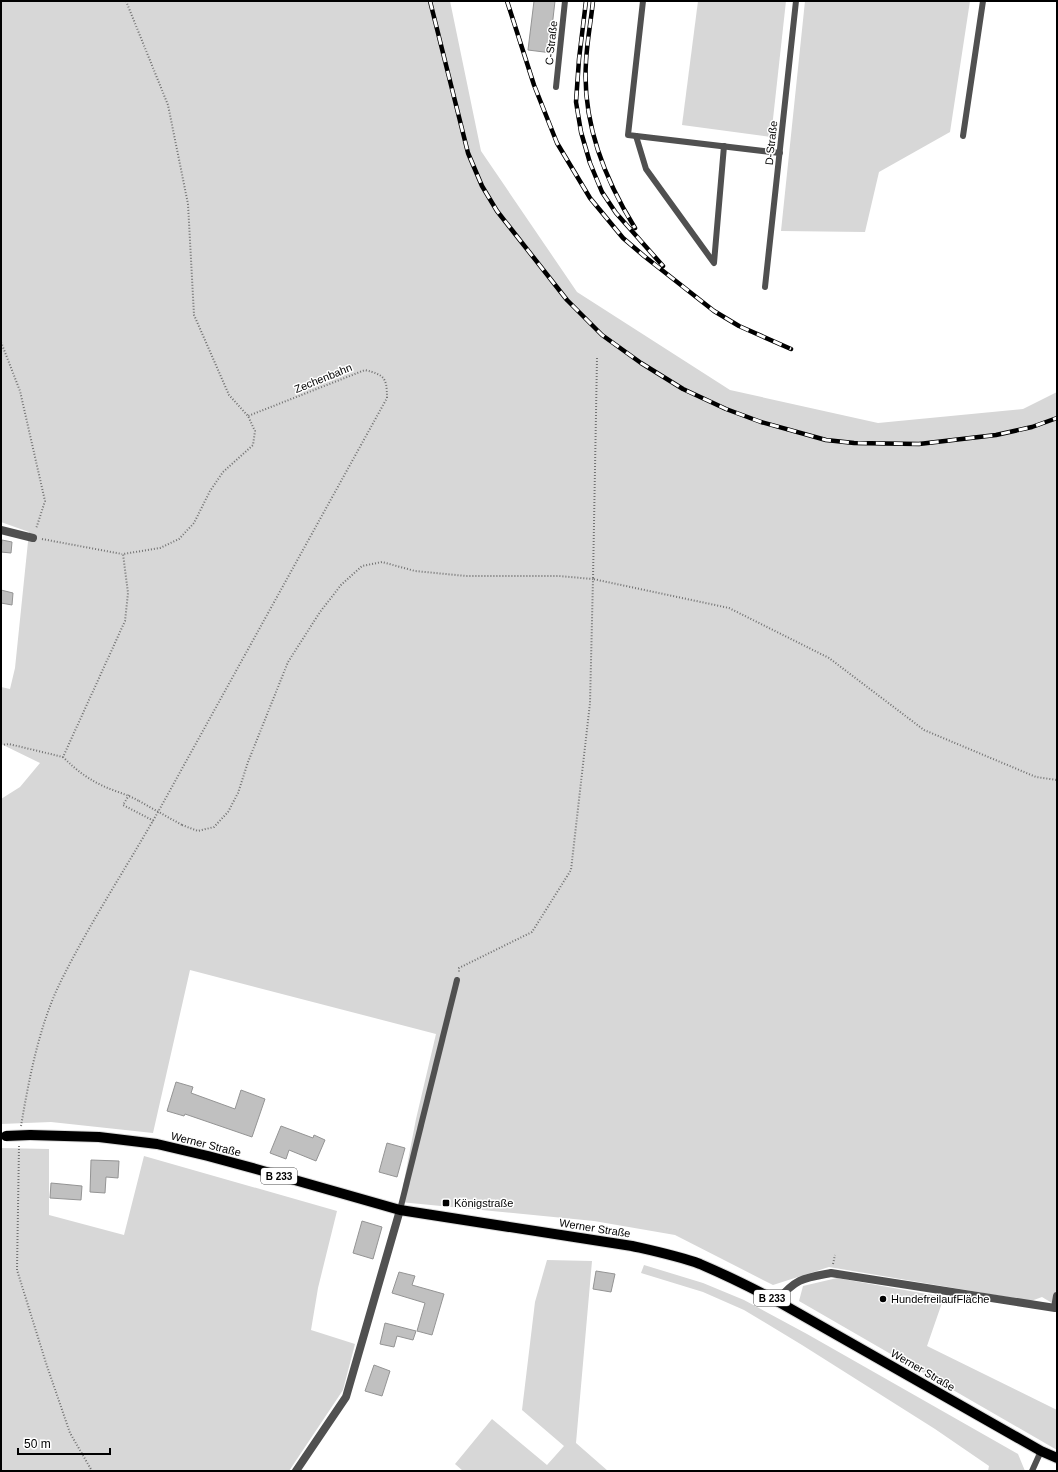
<svg xmlns="http://www.w3.org/2000/svg" width="1058" height="1472" viewBox="0 0 1058 1472" font-family="Helvetica,sans-serif">
	<rect width="100%" height="100%" fill="#fff"/>
	<g fill="#d7d7d7">
		<path d="M 1,1 L 450,1 L 481,151 L 577,292 L 730,390 L 878,423 L 1023,409 L 1057,392 L 1057,1306 L 1042,1297 L 1031,1301 L 829,1267 L 773,1285 L 675,1235 L 594,1221 L 400,1202 L 416,1119 L 436,1034 L 190,970 L 153,1133 L 51,1122 L 1,1124 L 1,799 L 20,787 L 40,763 L 1,744 L 1,687 L 10,689 L 15,668 L 29,532 L 1,522 Z"/>
		<path d="M 698,1 L 786,1 L 771,137 L 682,125 Z"/>
		<path d="M 805,1 L 970,1 L 950,132 L 879,172 L 865,232 L 781,231 Z"/>
		<path d="M 1,1148 L 49,1149 L 49,1215 L 124,1235 L 144,1156 L 337,1211 L 318,1288 L 311,1330 L 355,1344 L 343,1390 L 289,1471 L 1,1471 Z"/>
		<path d="M 547,1260 L 592,1261 L 576,1443 L 608,1471 L 463,1471 L 455,1464 L 492,1419 L 547,1465 L 564,1446 L 522,1410 L 535,1302 Z"/>
		<path d="M 644,1265 L 703,1283 L 744,1300 L 807,1334 L 1018,1454 L 1025,1471 L 988,1471 L 989,1466 L 935,1429 L 802,1345 L 744,1310 L 703,1292 L 641,1273 Z"/>
		<path d="M 837,1278 L 944,1297 L 927,1346 L 1057,1410 L 1057,1450 L 799,1301 L 803,1286 Z"/>
	</g>
	<g fill="#c0c0c0" stroke="#949494">
		<path d="M 534,1 L 555,1 L 551,36 L 554,36 L 552,53 L 528,50 Z"/>
		<path d="M 2,540 L 12,542 L 11,553 L 1,552 Z"/>
		<path d="M 1,590 L 13,593 L 12,605 L 1,603 Z"/>
		<path d="M 176,1082 L 193,1087 L 191,1093 L 235,1109 L 241,1090 L 265,1099 L 252,1137 L 185,1114 L 184,1116 L 167,1111 Z"/>
		<path d="M 281,1126 L 313,1138 L 314,1135 L 325,1140 L 316,1161 L 289,1150 L 286,1159 L 270,1153 Z"/>
		<path d="M 387,1143 L 405,1148 L 397,1177 L 379,1172 Z"/>
		<path d="M 91,1160 L 119,1161 L 118,1178 L 106,1177 L 105,1193 L 90,1192 Z"/>
		<path d="M 51,1183 L 82,1186 L 81,1200 L 50,1198 Z"/>
		<path d="M 362,1221 L 382,1227 L 373,1259 L 353,1253 Z"/>
		<path d="M 596,1271 L 615,1274 L 611,1292 L 593,1289 Z"/>
		<path d="M 399,1272 L 415,1276 L 412,1285 L 444,1294 L 432,1335 L 417,1331 L 425,1303 L 392,1293 Z"/>
		<path d="M 385,1323 L 416,1331 L 413,1340 L 397,1336 L 394,1347 L 380,1344 Z"/>
		<path d="M 374,1365 L 390,1371 L 382,1396 L 365,1391 Z"/>
	</g>
	<g fill="none" stroke-linecap="round" stroke-linejoin="round">
		<defs>
			<path id="primary" d="M 30,1135 L 99,1137 L 157,1144 L 208,1156 L 256,1169 L 400,1210 L 632,1246 C 654,1251 678,1256 700,1264 C 726,1275 752,1288 777,1301 L 1041,1451 L 1057,1458"/>
		</defs>
		<use href="#primary" stroke="#dbdbdb" stroke-width="12"/>
		<g stroke="#727272" stroke-width="2" stroke-dasharray="1 2" stroke-linecap="butt">
			<path d="M 126,1 L 168,105 L 188,204 L 194,315 L 229,395 L 248,416 L 255,431 L 253,445 L 223,472 L 210,491 L 194,523 L 179,539 L 160,548 L 123,554 L 128,593 L 125,621 L 63,757 C 75,769 85,777 101,785 C 113,791 127,794 139,801"/>
			<path d="M 1,342 L 20,391 L 45,501 L 36,529"/>
			<path d="M 597,358 L 593,579 L 729,608 L 829,658 L 924,730 L 1036,777 L 1057,780"/>
			<path d="M 42,539 L 122,554"/>
			<path d="M 1,745 L 9,744 L 63,757"/>
			<path d="M 129,795 L 123,805 L 154,821"/>
			<path d="M 182,825 L 198,831 L 214,827 L 228,812 L 238,793 L 248,762 L 288,662 L 320,612 L 341,585 L 362,566 L 382,562 L 415,571 L 466,576 L 559,576 L 593,579 L 590,703 L 571,870 L 532,932 L 459,968 L 459,973"/>
			<path d="M 21,1126 C 29,1079 39,1026 60,983 C 92,918 133,858 168,794 C 241,662 314,530 387,398 C 387,377 384,375 365,370 L 248,416"/>
			<path d="M 19,1146 L 17,1270 L 46,1363 L 70,1433 L 92,1471"/>
			<path d="M 833,1264 L 835,1255"/>
		</g>
		<g stroke="#505050" stroke-width="6">
			<path d="M 643,1 L 628,135 L 780,153"/>
			<path d="M 556,87 L 565,1"/>
			<path d="M 636,136 L 646,169 L 714,263 L 724,146"/>
			<path d="M 963,136 L 983,1"/>
			<path d="M 765,287 L 796,1"/>
			<path d="M 400,1210 L 457,980"/>
			<path d="M 1032,1471 L 1041,1451"/>
		</g>
		<g stroke="#505050" stroke-width="8">
			<path d="M 1,530 L 33,538"/>
			<path d="M 777,1301 C 796,1278 804,1278 831,1273 L 1055,1308 L 1057,1296"/>
			<path d="M 296,1471 L 346,1397 L 400,1210"/>
		</g>
		<use href="#primary" stroke="#000" stroke-width="10"/>
		<defs>
			<g id="rail">
				<path d="M 430,1 L 468,153 L 482,186 L 497,211 L 567,300 L 602,335 L 641,363 L 683,389 L 726,409 L 761,422 L 826,440 L 854,443 L 919,444 L 996,435 L 1032,427 L 1057,418"/>
				<path d="M 507,1 L 534,85 L 557,143 L 590,198 L 623,238 L 644,256 L 714,311 L 739,326 L 791,349"/>
				<path d="M 586,1 L 579,59 L 576,102 L 581,132 L 590,163 L 602,192 L 616,213 L 663,266"/>
				<path d="M 593,1 C 591,21 587,41 586,62 C 582,121 604,178 635,228"/>
			</g>
		</defs>
		<use href="#rail" stroke="#000" stroke-width="4.5"/>
		<use href="#rail" stroke="#fff" stroke-width="3" stroke-dasharray="9" stroke-linecap="butt"/>
		<defs>
			<path id="primary-bridge" d="M 6,1136 L 30,1135"/>
		</defs>
		<use href="#primary-bridge" stroke="#dbdbdb" stroke-width="12" stroke-linecap="butt"/>
		<path stroke="#727272" stroke-width="2" stroke-dasharray="1 2" stroke-linecap="butt" d="M 139,801 L 182,825"/>
		<use href="#primary-bridge" stroke="#000" stroke-width="10"/>
	</g>
	<g fill="#000" stroke="#fff" stroke-width="1.5">
		<rect x="442" y="1199" width="8" height="8" rx="2"/>
		<circle cx="883" cy="1299" r="4"/>
	</g>
	<g text-anchor="middle" stroke-width="3" stroke-linejoin="round" paint-order="stroke">
		<g fill="#fff" stroke="#4c4c4c" stroke-width="1">
			<rect x="261" y="1168" width="36" height="16" rx="3"/>
			<rect x="754" y="1290" width="36" height="16" rx="3"/>
		</g>
		<g font-size="10" font-weight="bold" fill="#000">
			<text x="279" y="1180">B 233</text>
			<text x="772" y="1302">B 233</text>
		</g>
		<g font-size="11" fill="#000" stroke="#fff">
			<text transform="translate(551 43) rotate(-84)" y="4">C-Straße</text>
			<text transform="translate(771 143) rotate(-84)" y="4">D-Straße</text>
			<text transform="translate(323 378) rotate(-22)" y="4">Zechenbahn</text>
			<text transform="translate(206 1144) rotate(14)" y="4">Werner Straße</text>
			<text transform="translate(595 1228) rotate(9)" y="4">Werner Straße</text>
			<text transform="translate(923 1370) rotate(30)" y="4">Werner Straße</text>
		</g>
		<g font-size="11" fill="#000" stroke="#fff" text-anchor="start">
			<text x="454" y="1207">Königstraße</text>
			<text x="891" y="1303">HundefreilaufFläche</text>
		</g>
	</g>
	<rect width="1058" height="1472" fill="none" stroke="#000000" stroke-width="4"/>
	<path d="M18 1448v6h92v-6" fill="none" stroke="#000000" stroke-width="2"/>
	<text x="24" y="1448" font-size="12" fill="#000000" stroke="#ffffff" stroke-width="3" paint-order="stroke">50 m</text>
</svg>
